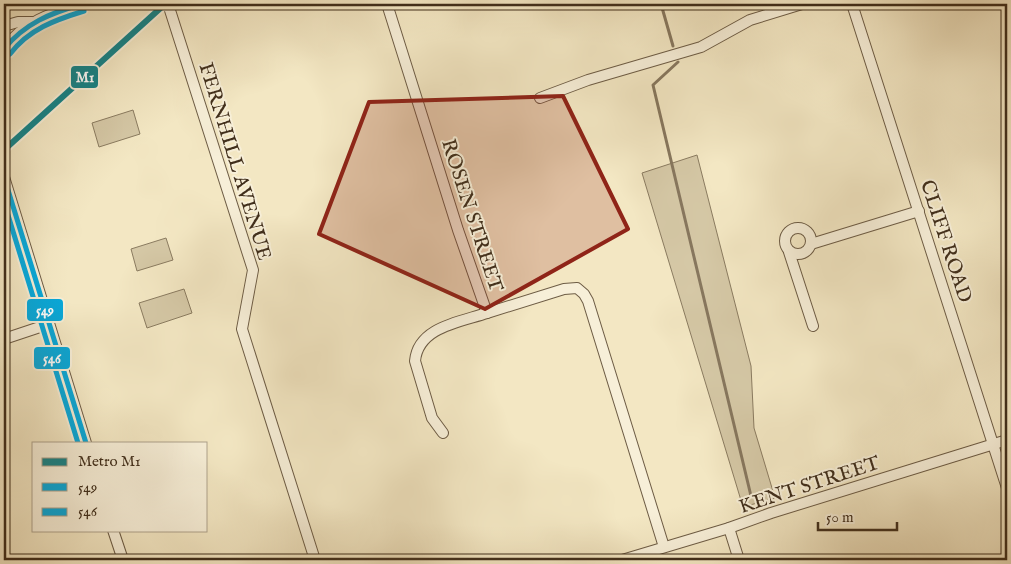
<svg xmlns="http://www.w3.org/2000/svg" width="1011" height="564" viewBox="0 0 1011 564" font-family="'IM FELL English',serif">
	<rect width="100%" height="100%" fill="#f3e7c3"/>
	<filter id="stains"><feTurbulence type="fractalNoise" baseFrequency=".004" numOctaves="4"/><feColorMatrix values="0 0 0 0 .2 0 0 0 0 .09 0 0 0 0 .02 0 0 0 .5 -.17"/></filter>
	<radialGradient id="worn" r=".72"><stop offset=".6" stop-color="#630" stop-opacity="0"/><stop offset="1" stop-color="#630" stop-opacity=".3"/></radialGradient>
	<g fill="#d5c8a6" stroke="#8a7b60">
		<path d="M 133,110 L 140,134 L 99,147 L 92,123 Z"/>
		<path d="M 697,155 L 751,366 L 754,428 L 775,498 L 743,507 L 642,173 Z"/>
		<path d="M 166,238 L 173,260 L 137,271 L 131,249 Z"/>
		<path d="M 184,289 L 192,313 L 147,328 L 139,303 Z"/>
	</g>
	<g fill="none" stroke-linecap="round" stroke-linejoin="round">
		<g stroke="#87775e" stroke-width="3">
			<path d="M 661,4 L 673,46"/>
			<path d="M 678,62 L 653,85 L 751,496"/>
		</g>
		<defs>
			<g id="minor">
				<path d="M 168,4 L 253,270 L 242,329 L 315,560"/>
				<path d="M 387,4 L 458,230 L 487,313 L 564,289 L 577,288 L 584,294 L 588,301 L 664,547"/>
				<path d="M 852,4 L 1007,488"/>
				<path d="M 4,26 L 18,22 L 32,22"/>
				<path d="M 4,49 C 23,22 51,13 82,4"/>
				<path d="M 540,98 L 588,80 L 701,47 L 750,20 L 802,4"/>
				<path d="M 4,177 L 86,443"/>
				<circle cx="798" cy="241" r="13"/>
				<path d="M 811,244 L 919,211"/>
				<path d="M 789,252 L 813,326"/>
				<path d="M 4,339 L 49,324"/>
				<path d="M 443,433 L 432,418 L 415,361 C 418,327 460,322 487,313"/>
				<path d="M 729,528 L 739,560"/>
				<path d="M 113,530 L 123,560"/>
				<path d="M 622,560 L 729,528 L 771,513 L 1007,440"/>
			</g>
		</defs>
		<use href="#minor" stroke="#6d5c45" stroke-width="12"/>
		<use href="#minor" stroke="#f7efd8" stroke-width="10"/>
		<defs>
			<g id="bus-1">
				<path d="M 4,49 C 25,23 51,13 82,4"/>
				<path d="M 4,177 L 86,443"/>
			</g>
			<g id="bus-2">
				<path d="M 10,54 C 29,29 55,20 84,11"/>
				<path d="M 4,202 L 78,443"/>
			</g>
		</defs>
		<use href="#bus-1" stroke="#f7efd8" stroke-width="9"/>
		<use href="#bus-2" stroke="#f7efd8" stroke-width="9"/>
		<use href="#bus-1" stroke="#06a8da" stroke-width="5"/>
		<use href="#bus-2" stroke="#06a8da" stroke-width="5"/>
		<defs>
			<path id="metro-1" d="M 4,150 L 165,4"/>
		</defs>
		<use href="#metro-1" stroke="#f7efd8" stroke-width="10"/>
		<use href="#metro-1" stroke="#168388" stroke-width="6"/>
	</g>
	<path fill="#8f2418" fill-opacity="0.2" stroke="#8f2418" stroke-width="4" stroke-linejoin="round" d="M 563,96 L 628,229 L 485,309 L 319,234 L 369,102 Z"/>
	<g text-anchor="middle" stroke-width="4" stroke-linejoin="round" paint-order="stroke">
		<g font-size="20" fill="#402e1b" stroke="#f7efd8">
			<text transform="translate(236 161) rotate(73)" y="7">FERNHILL AVENUE</text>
			<text transform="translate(473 215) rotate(72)" y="7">ROSEN STREET</text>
			<text transform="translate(947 241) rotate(72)" y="7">CLIFF ROAD</text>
			<text transform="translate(809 484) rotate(-18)" y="7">KENT STREET</text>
		</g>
	</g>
	<g stroke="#f7efd8" stroke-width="2">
		<rect x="70" y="65" width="29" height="24" rx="5" fill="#168388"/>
		<rect x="26" y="298" width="38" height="24" rx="5" fill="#06a8da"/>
		<rect x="33" y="346" width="38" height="24" rx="5" fill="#06a8da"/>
	</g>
	<g font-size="14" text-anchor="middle" font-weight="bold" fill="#fff">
		<text x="85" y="82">M1</text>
		<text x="45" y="315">549</text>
		<text x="52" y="363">546</text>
	</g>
	<rect width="1011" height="564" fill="none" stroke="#f3e7c3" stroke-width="20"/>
	<rect x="5" y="5" width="1001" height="554" fill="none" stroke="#402e1b" stroke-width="2.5"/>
	<rect x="10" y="10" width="991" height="544" fill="none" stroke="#402e1b"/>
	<rect x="32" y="442" width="175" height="90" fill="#f7efd8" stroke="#aea28c"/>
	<rect x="42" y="458" width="25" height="8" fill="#168388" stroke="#aea28c"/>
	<text x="78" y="466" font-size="15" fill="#402e1b">Metro M1</text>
	<rect x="42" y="483" width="25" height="8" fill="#06a8da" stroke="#aea28c"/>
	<text x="78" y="492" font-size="15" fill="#402e1b">549</text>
	<rect x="42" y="508" width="25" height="8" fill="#06a8da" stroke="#aea28c"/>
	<text x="78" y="516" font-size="15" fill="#402e1b">546</text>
	<path d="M818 522v8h79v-8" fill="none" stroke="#402e1b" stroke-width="2.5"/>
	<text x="826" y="522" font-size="15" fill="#402e1b" stroke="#f7efd8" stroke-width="4" paint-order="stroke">50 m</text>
	<rect width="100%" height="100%" filter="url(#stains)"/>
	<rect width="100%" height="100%" fill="url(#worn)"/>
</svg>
